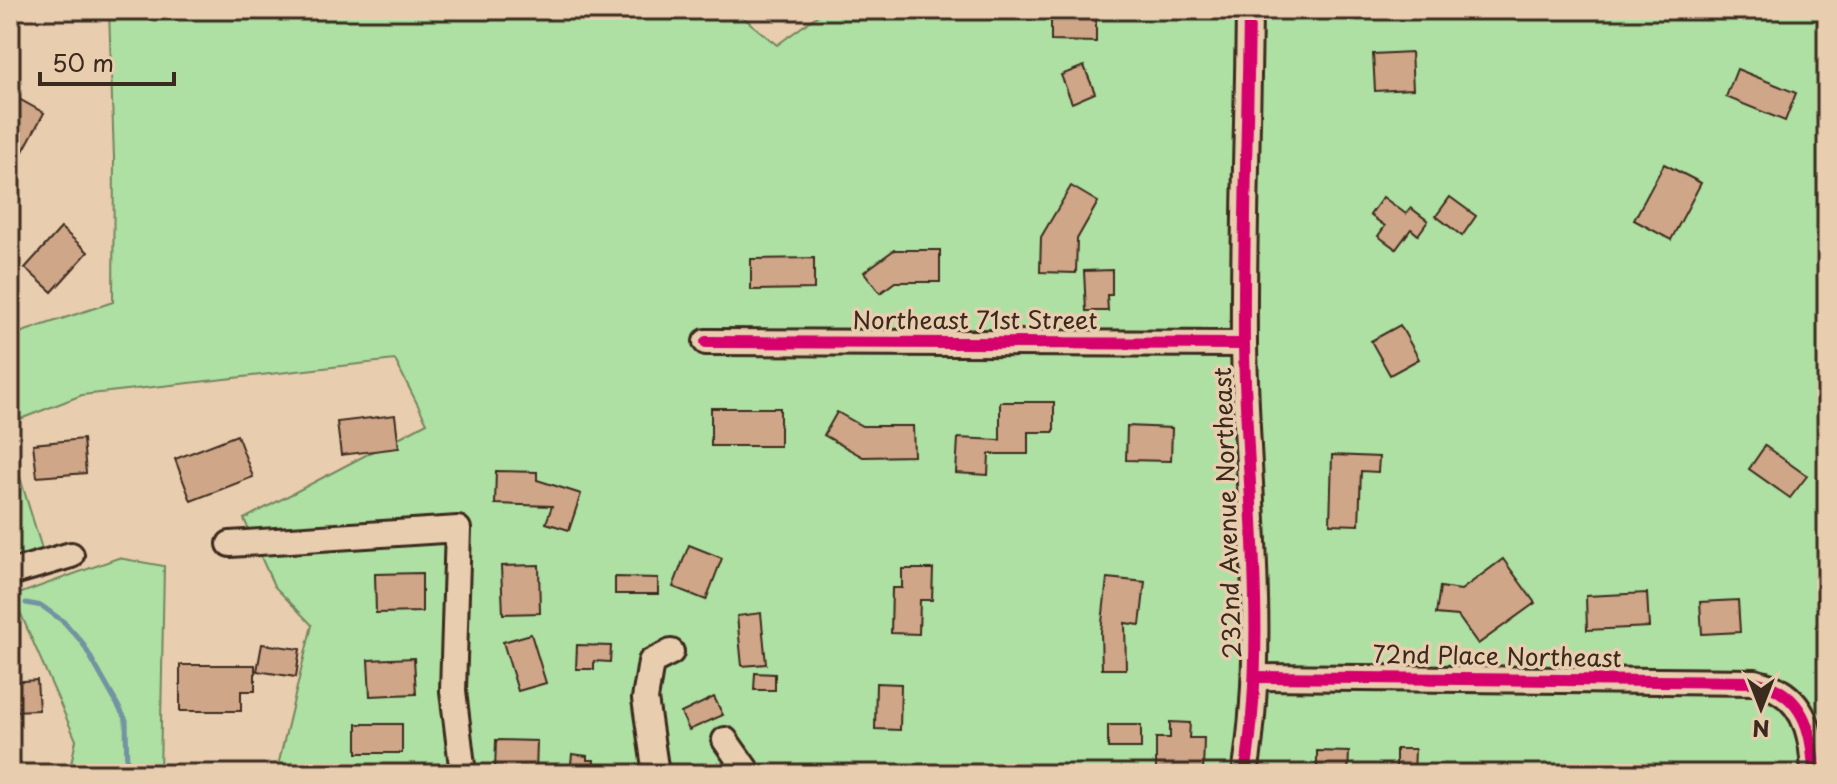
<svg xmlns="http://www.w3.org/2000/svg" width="1837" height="784" viewBox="0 0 1837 784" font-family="'Playpen Sans',sans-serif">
	<rect width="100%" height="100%" fill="#e8cdaf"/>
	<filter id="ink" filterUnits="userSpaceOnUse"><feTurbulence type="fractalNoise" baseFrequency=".0125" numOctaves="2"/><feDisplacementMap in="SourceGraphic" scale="16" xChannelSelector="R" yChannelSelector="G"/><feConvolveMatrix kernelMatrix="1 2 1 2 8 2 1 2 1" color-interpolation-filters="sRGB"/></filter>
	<g filter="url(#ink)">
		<g fill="#ade0a2" stroke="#748560" stroke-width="2">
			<path d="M 109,10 L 734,10 L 777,45 L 825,10 L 1827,10 L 1827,774 L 276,774 L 312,625 L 274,586 L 244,519 L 427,423 L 395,360 L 82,395 L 10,423 L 10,336 L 113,302 L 114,158 Z"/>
			<path d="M 10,445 L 46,562 L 10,573 Z"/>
			<path d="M 118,558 L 164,566 L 160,774 L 69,774 L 76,740 L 13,596 Z"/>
		</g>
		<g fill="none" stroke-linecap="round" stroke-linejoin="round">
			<path stroke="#7293a1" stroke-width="5" d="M 26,603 L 42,606 L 64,622 L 82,642 L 126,720 L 127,774"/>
		</g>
		<g fill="#cfa688" stroke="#3b2a1e" stroke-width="2">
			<path d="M 1051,10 L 1096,10 L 1096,42 L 1051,41 Z"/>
			<path d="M 1411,52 L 1413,89 L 1375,91 L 1373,54 Z"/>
			<path d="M 1084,66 L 1095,93 L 1072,103 L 1061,75 Z"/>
			<path d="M 1737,69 L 1796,93 L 1785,121 L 1726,97 Z"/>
			<path d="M 10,94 L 44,113 L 21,155 L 10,149 Z"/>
			<path d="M 1664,164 L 1701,183 L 1671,240 L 1634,220 Z"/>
			<path d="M 1071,186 L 1098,202 L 1077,239 L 1076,273 L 1040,272 L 1041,237 Z"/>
			<path d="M 1383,197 L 1406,214 L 1411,208 L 1428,221 L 1418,235 L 1411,229 L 1396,249 L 1378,236 L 1385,226 L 1370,215 Z"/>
			<path d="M 1450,197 L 1476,216 L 1462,236 L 1436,216 Z"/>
			<path d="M 61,228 L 88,252 L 52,292 L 25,268 Z"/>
			<path d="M 894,250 L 940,250 L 940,282 L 895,282 L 880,293 L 864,272 Z"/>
			<path d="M 814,258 L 814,289 L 751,290 L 751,259 Z"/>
			<path d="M 1112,270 L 1112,295 L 1107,295 L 1108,311 L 1086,311 L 1084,271 Z"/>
			<path d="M 1400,325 L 1419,359 L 1390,375 L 1371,341 Z"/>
			<path d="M 1000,402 L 1054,402 L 1054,432 L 1028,432 L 1028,454 L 989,454 L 988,475 L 956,473 L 958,438 L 1000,440 Z"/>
			<rect x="711" y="408" width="69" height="38"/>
			<path d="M 837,412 L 862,426 L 913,426 L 914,456 L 863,457 L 824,435 Z"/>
			<path d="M 395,415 L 399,448 L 341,455 L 337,422 Z"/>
			<path d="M 1127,426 L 1172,428 L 1171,461 L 1126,460 Z"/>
			<path d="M 237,435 L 253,477 L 191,501 L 175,459 Z"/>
			<path d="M 83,439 L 86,473 L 37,477 L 33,444 Z"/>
			<path d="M 1765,446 L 1807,476 L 1790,498 L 1749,469 Z"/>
			<path d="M 1332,455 L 1379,457 L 1378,472 L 1361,471 L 1359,525 L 1330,524 Z"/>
			<path d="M 496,471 L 537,472 L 537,480 L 581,494 L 569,530 L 546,523 L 552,506 L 495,504 Z"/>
			<path d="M 689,545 L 722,558 L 706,600 L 673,587 Z"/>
			<path d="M 1503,559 L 1535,603 L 1478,644 L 1458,616 L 1436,614 L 1440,587 L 1461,590 Z"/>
			<path d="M 539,565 L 540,613 L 503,614 L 501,566 Z"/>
			<path d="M 902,569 L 933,569 L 932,600 L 920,600 L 919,634 L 891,633 L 892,588 L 902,588 Z"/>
			<path d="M 422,573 L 422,612 L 376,613 L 375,574 Z"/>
			<path d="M 615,577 L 658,578 L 658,594 L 615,594 Z"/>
			<path d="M 1107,578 L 1145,582 L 1140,625 L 1125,623 L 1126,669 L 1102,669 L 1101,632 Z"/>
			<path d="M 1647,593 L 1649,627 L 1587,630 L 1586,596 Z"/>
			<path d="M 1738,600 L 1740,632 L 1702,634 L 1700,602 Z"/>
			<path d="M 761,613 L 766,664 L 742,666 L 737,616 Z"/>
			<path d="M 531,634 L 546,683 L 518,691 L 503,642 Z"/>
			<path d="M 262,644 L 300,649 L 296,677 L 257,671 Z"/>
			<path d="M 577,645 L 611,646 L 610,662 L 594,661 L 594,669 L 576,669 Z"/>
			<path d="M 414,658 L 416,694 L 370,696 L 368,660 Z"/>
			<path d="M 180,665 L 255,665 L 255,691 L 241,691 L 241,711 L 180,711 Z"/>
			<path d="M 755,673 L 775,674 L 775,690 L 754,690 Z"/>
			<path d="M 37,680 L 39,710 L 10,711 L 10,682 Z"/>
			<path d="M 876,683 L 901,684 L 900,730 L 875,729 Z"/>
			<path d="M 714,697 L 723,715 L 689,730 L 681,713 Z"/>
			<path d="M 1170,722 L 1190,723 L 1189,738 L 1204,738 L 1203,773 L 1156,772 L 1156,738 L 1170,738 Z"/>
			<rect x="357" y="724" width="45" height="29"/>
			<rect x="1108" y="725" width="33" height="23"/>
			<path d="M 496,740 L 537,741 L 536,774 L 495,772 Z"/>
			<path d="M 1396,749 L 1415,749 L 1414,774 L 1396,774 Z"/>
			<path d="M 1317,751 L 1349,752 L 1348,774 L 1317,774 Z"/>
			<path d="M 572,754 L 587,756 L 587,760 L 594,760 L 593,774 L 570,774 Z"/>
		</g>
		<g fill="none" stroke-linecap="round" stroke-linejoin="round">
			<defs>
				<g id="minor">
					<path d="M 706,342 L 1244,344"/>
					<path d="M 230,544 L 458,529 L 453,691 L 463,774"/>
					<path d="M 10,573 L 71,555"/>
					<path d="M 1255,677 L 1755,682 C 1763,685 1772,686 1779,691 C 1808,708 1813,742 1814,774"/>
					<path d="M 725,740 L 749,774"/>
					<path d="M 656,774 L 645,699 L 651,662 L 671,652"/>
					<path d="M 1245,774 C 1268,632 1246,487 1244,344 C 1243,233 1248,121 1249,10"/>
				</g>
			</defs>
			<use href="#minor" stroke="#3b2a1e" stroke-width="30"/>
			<use href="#minor" stroke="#e8cdaf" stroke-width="24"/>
			<defs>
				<g id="cycleway">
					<path d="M 706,342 L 1244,344"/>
					<path d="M 1255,677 L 1755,682 C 1763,685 1772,686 1779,691 C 1808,708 1813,742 1814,774"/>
					<path d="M 1245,774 C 1268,632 1246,487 1244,344 C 1243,233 1248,121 1249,10"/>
				</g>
			</defs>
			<use href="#cycleway" stroke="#e8cdaf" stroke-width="17"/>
			<use href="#cycleway" stroke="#d6006c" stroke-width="12"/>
		</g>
	</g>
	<g text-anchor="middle" stroke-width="7" stroke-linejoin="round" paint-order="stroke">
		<g font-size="24" fill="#3b2a1e" stroke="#e8cdaf">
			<text x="975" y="329">Northeast 71st Street</text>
			<text transform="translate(1228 513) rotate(-92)" y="8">232nd Avenue Northeast</text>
			<text transform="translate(1497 657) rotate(1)" y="8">72nd Place Northeast</text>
		</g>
	</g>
	<rect width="1837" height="784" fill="none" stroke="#e8cdaf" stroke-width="40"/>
	<rect x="20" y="20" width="1797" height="744" fill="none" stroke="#3b2a1e" stroke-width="3" filter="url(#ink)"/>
	<g transform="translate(1761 708) rotate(180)" stroke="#e8cdaf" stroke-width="6" paint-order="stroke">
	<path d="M0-6L14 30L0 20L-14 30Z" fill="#3b2a1e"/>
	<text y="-12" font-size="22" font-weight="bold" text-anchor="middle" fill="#3b2a1e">N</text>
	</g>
	<path d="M40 72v12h134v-12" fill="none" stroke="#3b2a1e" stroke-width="4"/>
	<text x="52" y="72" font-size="24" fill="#3b2a1e" stroke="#e8cdaf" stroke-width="6" paint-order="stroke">50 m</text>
</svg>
